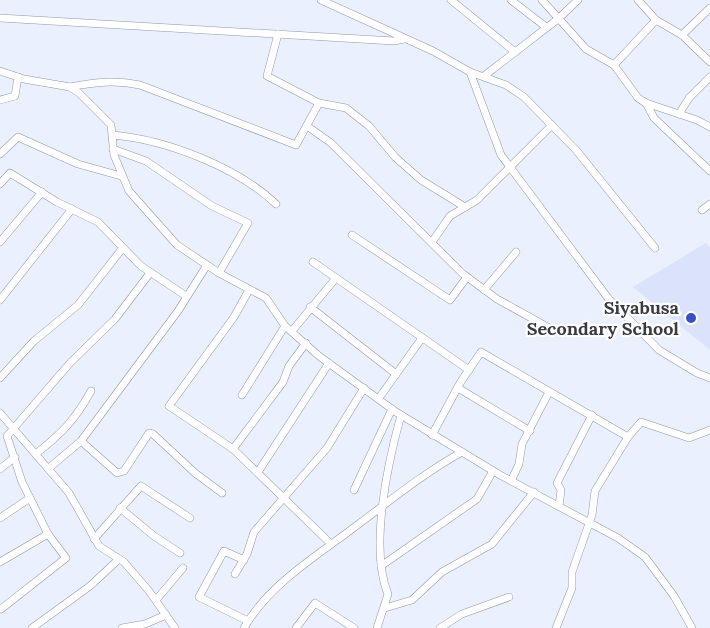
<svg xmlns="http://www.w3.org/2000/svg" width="710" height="628" viewBox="0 0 710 628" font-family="Lora,serif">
	<rect width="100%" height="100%" fill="#eaf0fe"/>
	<path fill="#dae3fb" d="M 706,243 L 710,248 L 710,350 L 633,287 Z"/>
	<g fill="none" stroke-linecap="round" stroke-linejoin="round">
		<defs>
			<g id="street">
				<path d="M 321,0 L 433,51 L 470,72 L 506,85 L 524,97 L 576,150 L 655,248"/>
				<path d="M 451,0 L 515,52"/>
				<path d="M 511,0 L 546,27"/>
				<path d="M 542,0 L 586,49 L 614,65 L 638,98 L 646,103 L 697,120 L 710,127"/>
				<path d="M 638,0 L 656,20 L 682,35 L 710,62"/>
				<path d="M 0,18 L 394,41 L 404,39"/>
				<path d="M 278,34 L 267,76 L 319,103 L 346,108 L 369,126 L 395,157 L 421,180 L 465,207"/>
				<path d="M 682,35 L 710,8"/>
				<path d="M 614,65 L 656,20"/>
				<path d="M 0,71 L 24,79 L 70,87 L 79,93 L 111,125 L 114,155 L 129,191 L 177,245 L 219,273 L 266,298 L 285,326 L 319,356 L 396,412 L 500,475 L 618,538 L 645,557 L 674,596 L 692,628"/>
				<path d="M 470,72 L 501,155 L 608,298 L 659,350 L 697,373 L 710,378"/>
				<path d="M 484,76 L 558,19 L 578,0"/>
				<path d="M 70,87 C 96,82 115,80 140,85 L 296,145 L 319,103"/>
				<path d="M 0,100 L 15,96 L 18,77"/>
				<path d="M 646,103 L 654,118 L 710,171"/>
				<path d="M 679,114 L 689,98 L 710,77"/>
				<path d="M 307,126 L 331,143 L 463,274 L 497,299 L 553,330"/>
				<path d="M 113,135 C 167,140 237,167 276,204"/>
				<path d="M 113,149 L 146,161 L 212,206 L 248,223 L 219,273"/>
				<path d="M 0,154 L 18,137 L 78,164 L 121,176"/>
				<path d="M 0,184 L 10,173 L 57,202 L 98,222 L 141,266 L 186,296"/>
				<path d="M 702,210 L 710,204"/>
				<path d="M 352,235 L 450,300 L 467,277"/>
				<path d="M 0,242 L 42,192"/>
				<path d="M 432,242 L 450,216 L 477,200 L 552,125"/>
				<path d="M 313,262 L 469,370"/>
				<path d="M 249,290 L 234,317 L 169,406 L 233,449 L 331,544"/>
				<path d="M 484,290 L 516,252"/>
				<path d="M 0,300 L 72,209"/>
				<path d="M 310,307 L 396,374"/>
				<path d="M 292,331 L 336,278"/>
				<path d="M 0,378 L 34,341 L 78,305 L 122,249"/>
				<path d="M 458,388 L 530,431"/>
				<path d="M 242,395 L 285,326"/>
				<path d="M 379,398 L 422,338"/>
				<path d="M 0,413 L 69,493 L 99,546 L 124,562 L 149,591 L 175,628"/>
				<path d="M 432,435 L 460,383 L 481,352 L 628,437"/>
				<path d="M 81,441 L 117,473 L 124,471 L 149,433 L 153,434 L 195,473 L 222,493"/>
				<path d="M 233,449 L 283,382 L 289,366 L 306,343"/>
				<path d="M 37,453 C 62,433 75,420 91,391"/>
				<path d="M 49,468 L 81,441 L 178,311 L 207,265"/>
				<path d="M 0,469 L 15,457"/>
				<path d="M 258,472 L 329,363"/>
				<path d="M 511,481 L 519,464 L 522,444 L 549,392"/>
				<path d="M 354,490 L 392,409"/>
				<path d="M 559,506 L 561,490 L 557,483 L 592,415"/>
				<path d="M 120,508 L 154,536 L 180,553"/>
				<path d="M 0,518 L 30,498"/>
				<path d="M 94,539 L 141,486 L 190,518"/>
				<path d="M 244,560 L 224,551 L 199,597 L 248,621"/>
				<path d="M 0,562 L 48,534"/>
				<path d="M 381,566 L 477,499 L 493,471"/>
				<path d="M 235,574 L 247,554 L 254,532 L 327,448 L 364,388"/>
				<path d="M 156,600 L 183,568"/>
				<path d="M 385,608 L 412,600 L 442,572 L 492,544 L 534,492"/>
				<path d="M 1,609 L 66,558 L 48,534 L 22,482 L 7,436 L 70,363 L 115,319 L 150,273"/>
				<path d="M 32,628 L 90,586 L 119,559"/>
				<path d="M 122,628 L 145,624 L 166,615"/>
				<path d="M 244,628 C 269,584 317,556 356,526 C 391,500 424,473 462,452"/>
				<path d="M 296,628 L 315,603 L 354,628"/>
				<path d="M 377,628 L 388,594 C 369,548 388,462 401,415"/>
				<path d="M 440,628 L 462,614 L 509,597"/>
				<path d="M 556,628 L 572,588 L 572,572 L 592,515 L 595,491 L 628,437 L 641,422 L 689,438 L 710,430"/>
			</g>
		</defs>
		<use href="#street" stroke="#9197a7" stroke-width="8"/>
		<use href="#street" stroke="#fff" stroke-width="7"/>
	</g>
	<circle fill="#3652c4" stroke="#fff" stroke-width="2" cx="691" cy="318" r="6"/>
	<g text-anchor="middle" stroke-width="4.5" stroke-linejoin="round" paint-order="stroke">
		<g font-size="18" font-weight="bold" fill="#383b42" stroke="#fff" text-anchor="end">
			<text x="679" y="314">Siyabusa<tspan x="679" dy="21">Secondary School</tspan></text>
		</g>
	</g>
</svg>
